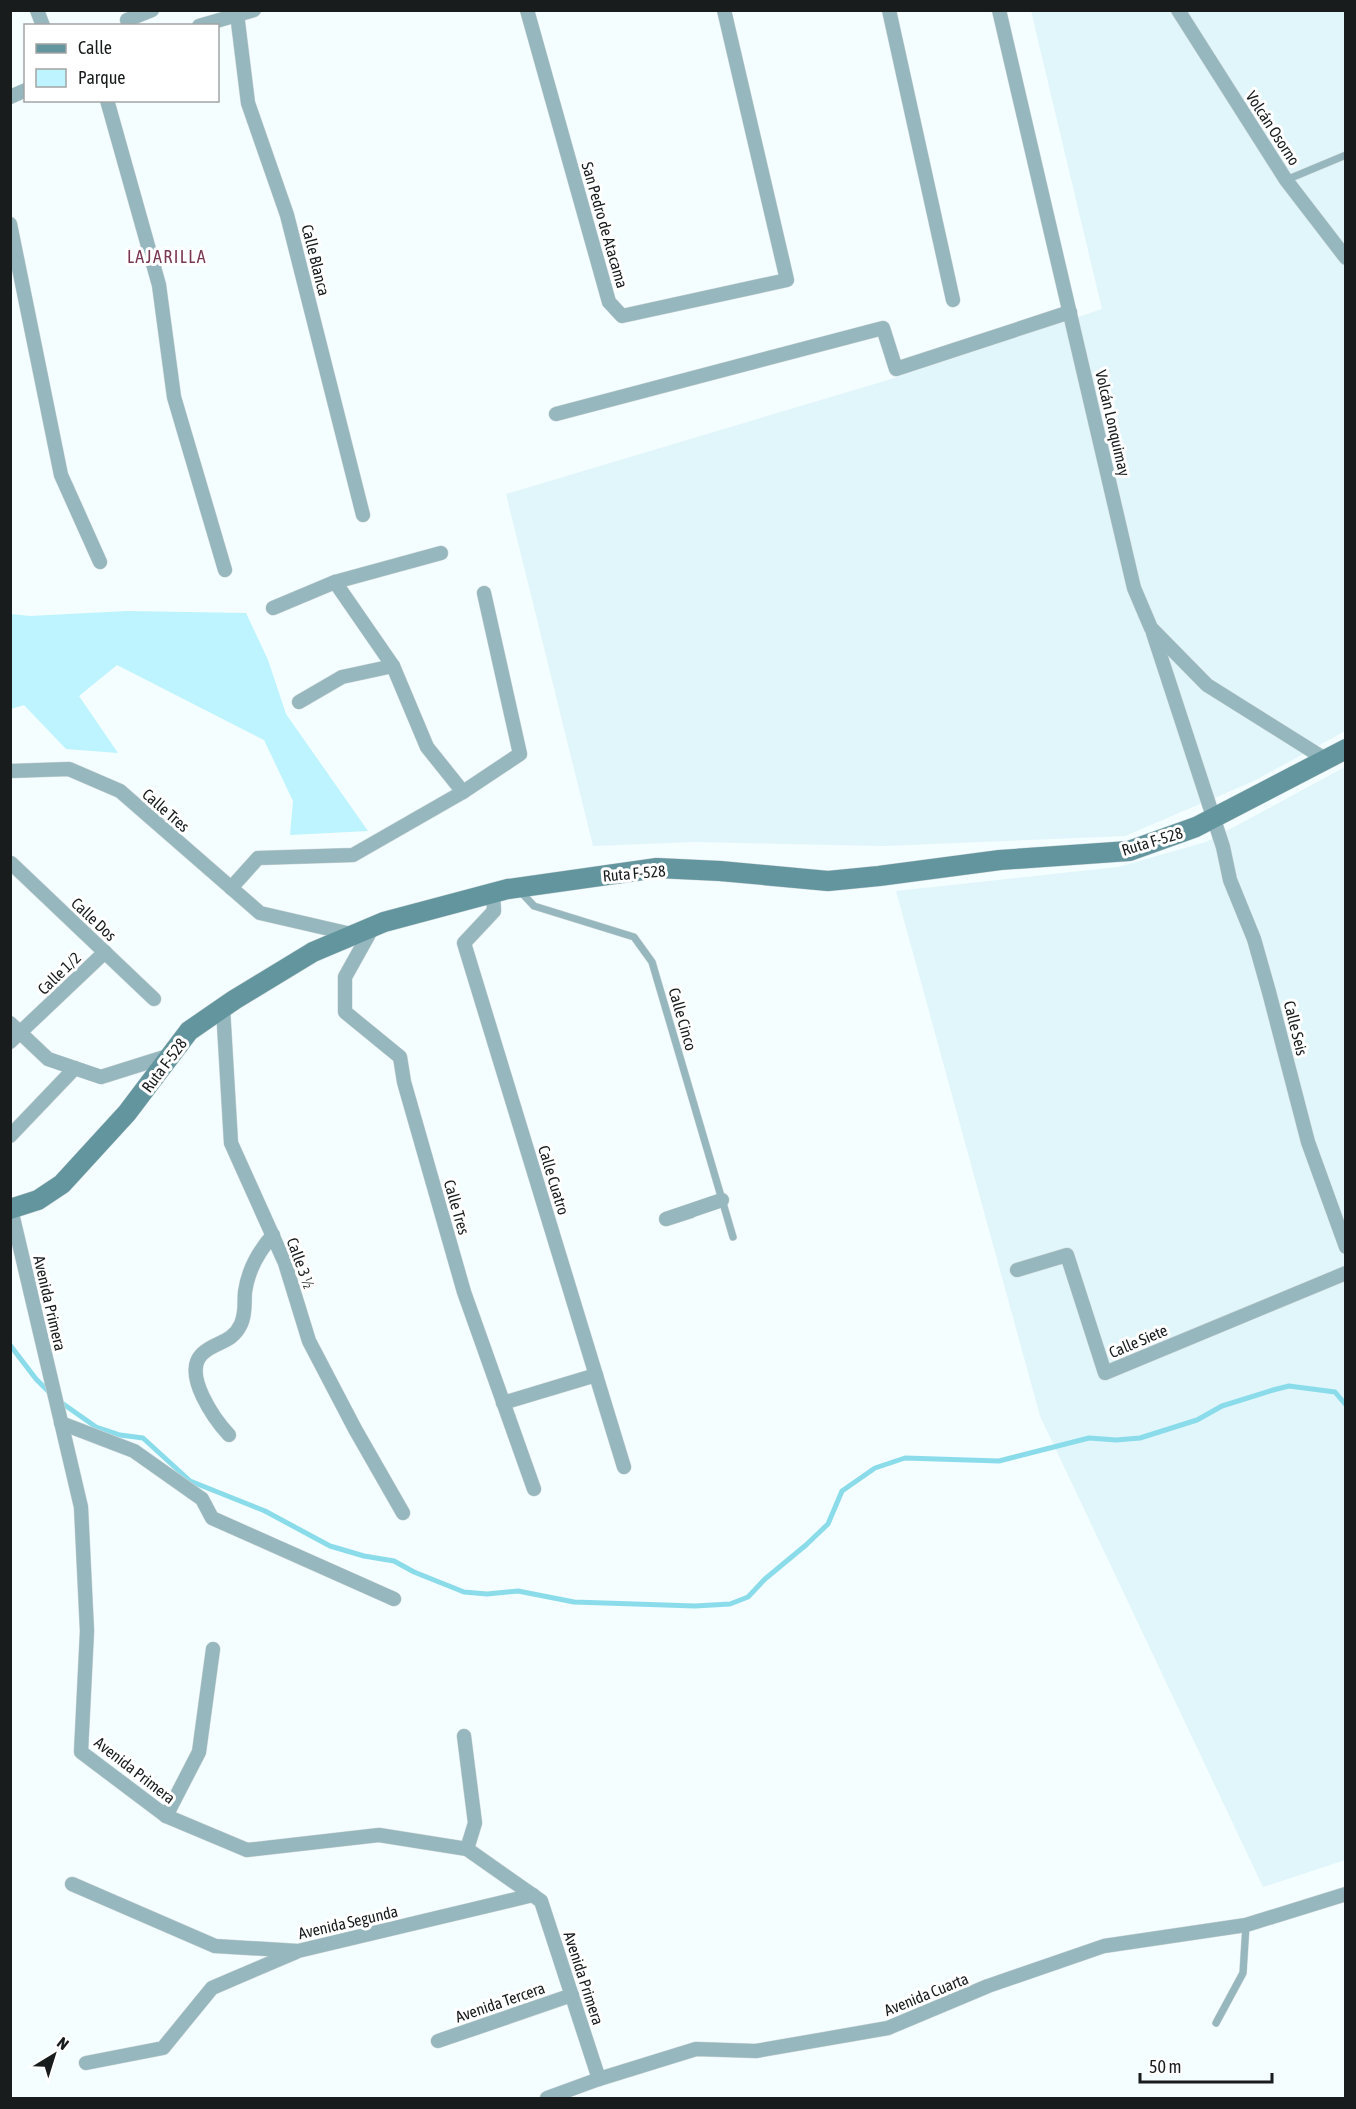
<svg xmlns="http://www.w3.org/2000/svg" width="1356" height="2109" viewBox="0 0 1356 2109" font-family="'Asap Condensed',sans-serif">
	<rect width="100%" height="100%" fill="#f4fdff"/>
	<g fill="#e1f6fa">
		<path d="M 1031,11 L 1345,11 L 1345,731 L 1254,781 L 1125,836 L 884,846 L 694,842 L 593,846 L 506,494 L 888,380 L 1102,309 Z"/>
		<path d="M 1345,767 L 1345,1860 L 1263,1887 L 1040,1416 L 896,891 L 1118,867 L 1206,842 Z"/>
	</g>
	<path fill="#bdf4ff" d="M 127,611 L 246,613 L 268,660 L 286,714 L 368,831 L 290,835 L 293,801 L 264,740 L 117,665 L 79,696 L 118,753 L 66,749 L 24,705 L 11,709 L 11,614 L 30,616 Z"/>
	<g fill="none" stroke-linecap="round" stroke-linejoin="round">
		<g stroke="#8bdceb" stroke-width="5">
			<path d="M 10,1345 L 36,1379 L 52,1395"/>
			<path d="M 59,1401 L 96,1427 L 120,1435 L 143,1438 L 190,1481 L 265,1511 L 330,1546 L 364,1556 L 394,1561 L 414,1572 L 464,1592 L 487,1594 L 518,1591 L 574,1602 L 695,1606 L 730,1604 L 748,1597 L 765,1579 L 806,1545 L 828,1524 L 842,1491 L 875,1468 L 905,1458 L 999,1461 L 1089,1438 L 1116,1440 L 1140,1438 L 1197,1420 L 1222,1406 L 1273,1390 L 1289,1386 L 1335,1392 L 1346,1405"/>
		</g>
		<defs>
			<g id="lane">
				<path d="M 1286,180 L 1346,155"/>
				<path d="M 519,890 L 534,906 L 634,937 L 652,962 L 733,1237"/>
				<path d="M 1216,2023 L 1243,1973 L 1246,1925"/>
			</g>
			<g id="street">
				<path d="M 37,10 L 43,26"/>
				<path d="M 527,10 L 609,302 L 622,316 L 787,280 L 724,10"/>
				<path d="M 889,10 L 953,300"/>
				<path d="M 999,10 L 1134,588 L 1151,628 L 1207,685 L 1325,759"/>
				<path d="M 1178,10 L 1286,180 L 1346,258"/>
				<path d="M 237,14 L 248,103 L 287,215 L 363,515"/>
				<path d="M 127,20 L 152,10"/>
				<path d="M 199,26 L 254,10"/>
				<path d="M 10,97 L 26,90"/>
				<path d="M 107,100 L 159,285 L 174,397 L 225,570"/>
				<path d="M 10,224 L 61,475 L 100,562"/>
				<path d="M 556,414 L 883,328 L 896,369 L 1070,312"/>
				<path d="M 335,582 L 441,553"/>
				<path d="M 1153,633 L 1223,847 L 1230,880 L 1254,939 L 1269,992 L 1308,1142 L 1346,1247"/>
				<path d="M 299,702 L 342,677 L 393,666"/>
				<path d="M 10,771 L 69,769 L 120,791 L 260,913 L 351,934"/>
				<path d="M 463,792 L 520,754 L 484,593"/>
				<path d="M 11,863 L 154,999"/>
				<path d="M 231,888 L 258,858 L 353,855 L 463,792 L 427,747 L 393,666 L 335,582 L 273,608"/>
				<path d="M 493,893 L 494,911 L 464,943 L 624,1467"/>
				<path d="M 374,925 L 345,977 L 345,1012 L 400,1057 L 404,1082 L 464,1292 L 534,1489"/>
				<path d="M 223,1008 L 231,1143 L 285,1263 L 309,1341 L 355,1429 L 403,1513"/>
				<path d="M 10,1023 L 48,1059 L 101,1077 L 171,1055"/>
				<path d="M 10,1042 L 105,952"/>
				<path d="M 10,1136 L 75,1068"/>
				<path d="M 11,1209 L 81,1507 L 87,1631 L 81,1752 L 166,1816 L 247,1850 L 379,1835 L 467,1849 L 541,1901 L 599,2079"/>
				<path d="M 691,1211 L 666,1219 L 722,1200"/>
				<path d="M 1017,1270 L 1067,1255 L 1105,1373 L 1346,1273"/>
				<path d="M 503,1403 L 596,1375"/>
				<path d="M 61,1423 L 134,1451 L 202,1499 L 212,1518 L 394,1599"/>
				<path d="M 229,1435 C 215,1420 182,1374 202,1354 C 215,1341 232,1344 241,1324 C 246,1313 244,1303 245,1292 C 248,1270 258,1252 273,1235"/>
				<path d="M 464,1736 L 475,1823 L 467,1849"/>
				<path d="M 166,1816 L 199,1752 L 213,1649"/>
				<path d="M 72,1884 L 215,1946 L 298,1951 L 533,1895"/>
				<path d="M 438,2041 L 572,1995"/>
				<path d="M 86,2063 L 163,2048 L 212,1988 L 296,1952"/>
				<path d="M 547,2098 L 599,2079 L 696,2049 L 756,2051 L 888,2028 L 988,1986 L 1104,1946 L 1246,1925 L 1346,1894"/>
			</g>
			<path id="secondary" d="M 10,1209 L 38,1200 L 62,1184 L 127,1113 L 189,1031 L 234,1000 L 313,952 L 384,922 L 508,889 L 657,868 L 720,871 L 828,881 L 879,876 L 1000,860 L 1129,851 L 1196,827 L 1346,749"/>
		</defs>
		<use href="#lane" stroke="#d1d9db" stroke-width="8"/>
		<use href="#street" stroke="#d1d9db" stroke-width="15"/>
		<use href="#secondary" stroke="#d1d9db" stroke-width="21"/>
		<use href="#lane" stroke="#96b7bd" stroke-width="7"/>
		<use href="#street" stroke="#96b7bd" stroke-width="14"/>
		<use href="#secondary" stroke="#62959e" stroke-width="20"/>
	</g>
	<g text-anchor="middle" stroke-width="6" stroke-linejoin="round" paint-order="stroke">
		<g font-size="16" fill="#181c1c" stroke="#fff">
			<text transform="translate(1273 128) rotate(57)" y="6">Volcán Osorno</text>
			<text transform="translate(605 225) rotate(74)" y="6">San Pedro de Atacama</text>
			<text transform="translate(316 260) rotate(76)" y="6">Calle Blanca</text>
			<text transform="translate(1113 423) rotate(77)" y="6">Volcán Lonquimay</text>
			<text transform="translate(166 810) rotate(41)" y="6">Calle Tres</text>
			<text transform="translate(1152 841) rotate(-17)" y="6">Ruta F-528</text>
			<text transform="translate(634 873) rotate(-5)" y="6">Ruta F-528</text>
			<text transform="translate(94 919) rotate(43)" y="6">Calle Dos</text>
			<text transform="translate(59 973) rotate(-44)" y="6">Calle 1/2</text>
			<text transform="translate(683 1019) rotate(74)" y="6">Calle Cinco</text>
			<text transform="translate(1296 1028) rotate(76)" y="6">Calle Seis</text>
			<text transform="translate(164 1065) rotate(-53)" y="6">Ruta F-528</text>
			<text transform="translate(554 1180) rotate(73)" y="6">Calle Cuatro</text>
			<text transform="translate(457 1207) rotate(74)" y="6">Calle Tres</text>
			<text transform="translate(301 1263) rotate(70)" y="6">Calle 3 ½</text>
			<text transform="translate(50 1303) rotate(77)" y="6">Avenida Primera</text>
			<text transform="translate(1138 1341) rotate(-23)" y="6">Calle Siete</text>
			<text transform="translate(135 1770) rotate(38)" y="6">Avenida Primera</text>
			<text transform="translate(348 1922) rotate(-13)" y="6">Avenida Segunda</text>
			<text transform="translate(584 1978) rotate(72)" y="6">Avenida Primera</text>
			<text transform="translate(926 1994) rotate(-22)" y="6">Avenida Cuarta</text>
			<text transform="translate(500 2002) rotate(-19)" y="6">Avenida Tercera</text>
		</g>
		<g font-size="18" letter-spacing="1.5" fill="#7a3753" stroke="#fff">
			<text x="167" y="263">LAJARILLA</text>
		</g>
	</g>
	<rect width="1356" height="2109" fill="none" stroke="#181c1c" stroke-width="24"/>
	<rect x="24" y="24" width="195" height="78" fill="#ffffff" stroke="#a3a4a4" stroke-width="1.5"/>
	<rect x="36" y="44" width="30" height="9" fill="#62959e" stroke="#a3a4a4" stroke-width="1.5"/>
	<text x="78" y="54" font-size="18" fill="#181c1c">Calle</text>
	<rect x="36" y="69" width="30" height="18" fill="#bdf4ff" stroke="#a3a4a4" stroke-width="1.5"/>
	<text x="78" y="84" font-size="18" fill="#181c1c">Parque</text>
	<g transform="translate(54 2055) rotate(38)" stroke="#ffffff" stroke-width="4.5" paint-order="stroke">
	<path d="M0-4.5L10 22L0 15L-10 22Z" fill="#181c1c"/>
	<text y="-9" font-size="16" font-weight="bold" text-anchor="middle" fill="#181c1c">N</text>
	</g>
	<path d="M1140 2073v9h132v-9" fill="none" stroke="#181c1c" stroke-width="3"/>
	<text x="1149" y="2073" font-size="18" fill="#181c1c" stroke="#ffffff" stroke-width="4.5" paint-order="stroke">50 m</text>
</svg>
